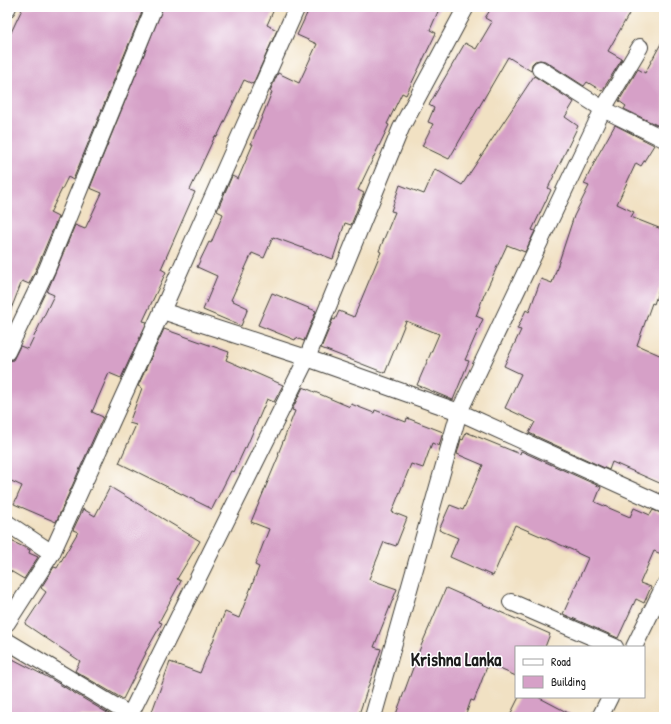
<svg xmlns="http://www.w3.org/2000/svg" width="671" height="724" viewBox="0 0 671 724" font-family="'Patrick Hand',sans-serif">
	<rect width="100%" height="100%" fill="#fff"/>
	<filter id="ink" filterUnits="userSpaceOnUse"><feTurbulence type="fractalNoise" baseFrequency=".025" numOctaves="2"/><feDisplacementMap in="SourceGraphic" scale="8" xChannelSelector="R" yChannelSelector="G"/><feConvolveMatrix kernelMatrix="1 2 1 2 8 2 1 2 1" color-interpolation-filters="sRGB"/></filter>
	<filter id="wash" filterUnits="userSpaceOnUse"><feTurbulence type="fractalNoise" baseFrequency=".012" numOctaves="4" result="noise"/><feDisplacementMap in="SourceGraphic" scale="16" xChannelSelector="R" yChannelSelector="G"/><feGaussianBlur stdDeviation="0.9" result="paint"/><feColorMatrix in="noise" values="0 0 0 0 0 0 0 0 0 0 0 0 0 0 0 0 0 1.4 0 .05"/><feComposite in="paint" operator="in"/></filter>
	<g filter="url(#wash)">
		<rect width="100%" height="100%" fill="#f1e1c3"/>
		<g id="blocks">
			<g fill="#d6a0c7">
				<path d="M 23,7 L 144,7 L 73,180 L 68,177 L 50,213 L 58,217 L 38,265 L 29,284 L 22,281 L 8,317 L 7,317 L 7,41 Z"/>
				<path d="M 163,7 L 275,7 L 267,25 L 277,30 L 253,84 L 244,80 L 217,137 L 215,136 L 190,190 L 195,192 L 161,269 L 166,272 L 143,321 L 147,322 L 121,378 L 109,373 L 92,412 L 103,417 L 56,522 L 14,504 L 22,486 L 7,479 L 7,361 L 13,360 L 20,346 L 28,349 L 54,295 L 47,292 L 75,225 L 85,229 L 102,193 L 90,188 Z"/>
				<path d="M 310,7 L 440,7 L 430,30 L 436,33 L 406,95 L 402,93 L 387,124 L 389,125 L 358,190 L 364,193 L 361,200 L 351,225 L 345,223 L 333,259 L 273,237 L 264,258 L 252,253 L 231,300 L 248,308 L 241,326 L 203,310 L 217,276 L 197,267 L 209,242 L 211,243 L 223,214 L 217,211 L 232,176 L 238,179 L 253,144 L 251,144 L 272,92 L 270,91 L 278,73 L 299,83 L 317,44 L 297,35 Z"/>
				<path d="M 492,7 L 633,7 L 608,51 L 622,59 L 602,91 L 587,82 L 584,86 L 545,61 L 540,60 L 535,61 L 532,64 L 531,71 L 508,57 L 449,159 L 422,146 L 433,124 L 428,122 L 434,108 L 429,105 L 465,43 L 476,49 L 492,22 L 485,18 Z"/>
				<path d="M 664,38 L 664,126 L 663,128 L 624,109 L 626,106 L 619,101 L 638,69 L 645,73 Z"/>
				<path d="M 534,76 L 574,102 L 565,117 L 578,126 L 548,188 L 551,190 L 532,230 L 535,231 L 525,252 L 507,245 L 484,295 L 476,316 L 483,319 L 465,360 L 469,361 L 453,400 L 417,385 L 439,334 L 406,321 L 385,373 L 321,348 L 333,319 L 335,320 L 339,311 L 354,317 L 381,252 L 379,251 L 395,212 L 391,211 L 400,185 L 424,194 L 435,169 L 462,185 Z"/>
				<path d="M 615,125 L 654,145 L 641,166 L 636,163 L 617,204 L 634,212 L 631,217 L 664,230 L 664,275 L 654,304 L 652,303 L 637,345 L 664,357 L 664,495 L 660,493 L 664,485 L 612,462 L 609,470 L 529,433 L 535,422 L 505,408 L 521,374 L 504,366 L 521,330 L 517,329 L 526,310 L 529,312 L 541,279 L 552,283 L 574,216 L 589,186 L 584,184 L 598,155 Z"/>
				<path d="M 272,293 L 316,311 L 304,341 L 296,338 L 295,340 L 258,325 Z"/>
				<path d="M 164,329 L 229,352 L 226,360 L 283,385 L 274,402 L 267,399 L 246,448 L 245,448 L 234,472 L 231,471 L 212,509 L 119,463 L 136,425 L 129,423 L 142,388 L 138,386 Z"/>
				<path d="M 303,387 L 350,407 L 351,404 L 374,413 L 375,410 L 406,422 L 407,418 L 443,432 L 439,446 L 432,443 L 423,468 L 411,464 L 392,512 L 407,518 L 396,546 L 384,542 L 369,579 L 397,589 L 374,647 L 381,649 L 358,717 L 150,717 L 170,662 L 200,673 L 225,612 L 239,618 L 259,567 L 255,565 L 269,529 L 251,522 L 279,455 L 278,454 L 295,411 L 292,410 Z"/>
				<path d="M 466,432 L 520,454 L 521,451 L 601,487 L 595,502 L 630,517 L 634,508 L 650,515 L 653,510 L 664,514 L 664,555 L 654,551 L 640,583 L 651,587 L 644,603 L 636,599 L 618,638 L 563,614 L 588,558 L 577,553 L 577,552 L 515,525 L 493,576 L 450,557 L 458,538 L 439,530 L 450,505 L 463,510 L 483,465 L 457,454 L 461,439 L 463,440 Z"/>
				<path d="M 110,487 L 200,541 L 177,579 L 181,581 L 159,622 L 162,623 L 145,653 L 146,653 L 123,699 L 75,671 L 80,661 L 25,624 L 46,592 L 41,588 L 54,567 L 57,568 L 78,532 L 73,530 L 83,509 L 95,516 Z"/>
				<path d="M 7,539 L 30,550 L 29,553 L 38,557 L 24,579 L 7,569 Z"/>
				<path d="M 446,588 L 550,634 L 545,647 L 516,647 L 516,676 L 488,664 L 474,701 L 471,700 L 465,717 L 395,717 L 421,646 Z"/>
				<path d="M 7,656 L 51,679 L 114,717 L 7,717 Z"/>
				<path d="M 519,697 L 538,697 L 576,717 L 509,717 Z"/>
			</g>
		</g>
	</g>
	<g filter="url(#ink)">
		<use href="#blocks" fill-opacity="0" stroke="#3c3a35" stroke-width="1"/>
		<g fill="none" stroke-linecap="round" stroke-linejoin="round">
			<defs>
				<g id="street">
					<path d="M 7,9 L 8,7"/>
					<path d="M 640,47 L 603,109 L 459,412 L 664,505"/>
					<path d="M 540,69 L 603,109 L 664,139"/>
					<path d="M 162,311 L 297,7"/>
					<path d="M 7,352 L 47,269 L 154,7"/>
					<path d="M 7,523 L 52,553 L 7,623"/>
					<path d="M 52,553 L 162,311 L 307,358 L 459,412 L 373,717"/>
					<path d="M 511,602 L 615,647"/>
					<path d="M 7,641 L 130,715 L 129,717"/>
					<path d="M 634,647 L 664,586"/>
					<path d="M 130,715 L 307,358 L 401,128 L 466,7"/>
					<path d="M 600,717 L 610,697"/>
				</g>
			</defs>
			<use href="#street" stroke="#3c3a35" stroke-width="18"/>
			<use href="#street" stroke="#fff" stroke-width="16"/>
		</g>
	</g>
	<g text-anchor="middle" stroke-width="3" stroke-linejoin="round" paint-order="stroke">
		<g font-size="18" font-weight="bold" fill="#1c1c1c" stroke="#fff">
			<text x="456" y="666">Krishna Lanka</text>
		</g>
	</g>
	<rect width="671" height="724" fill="none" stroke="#fff" stroke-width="24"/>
	<rect x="515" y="646" width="130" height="52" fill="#ffffff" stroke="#a4a4a4"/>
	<rect x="523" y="659" width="20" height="6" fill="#ffffff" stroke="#a4a4a4"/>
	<text x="551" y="666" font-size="12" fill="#1c1c1c">Road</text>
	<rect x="523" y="676" width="20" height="12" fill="#d6a0c7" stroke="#a4a4a4"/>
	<text x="551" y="686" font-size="12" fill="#1c1c1c">Building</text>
</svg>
